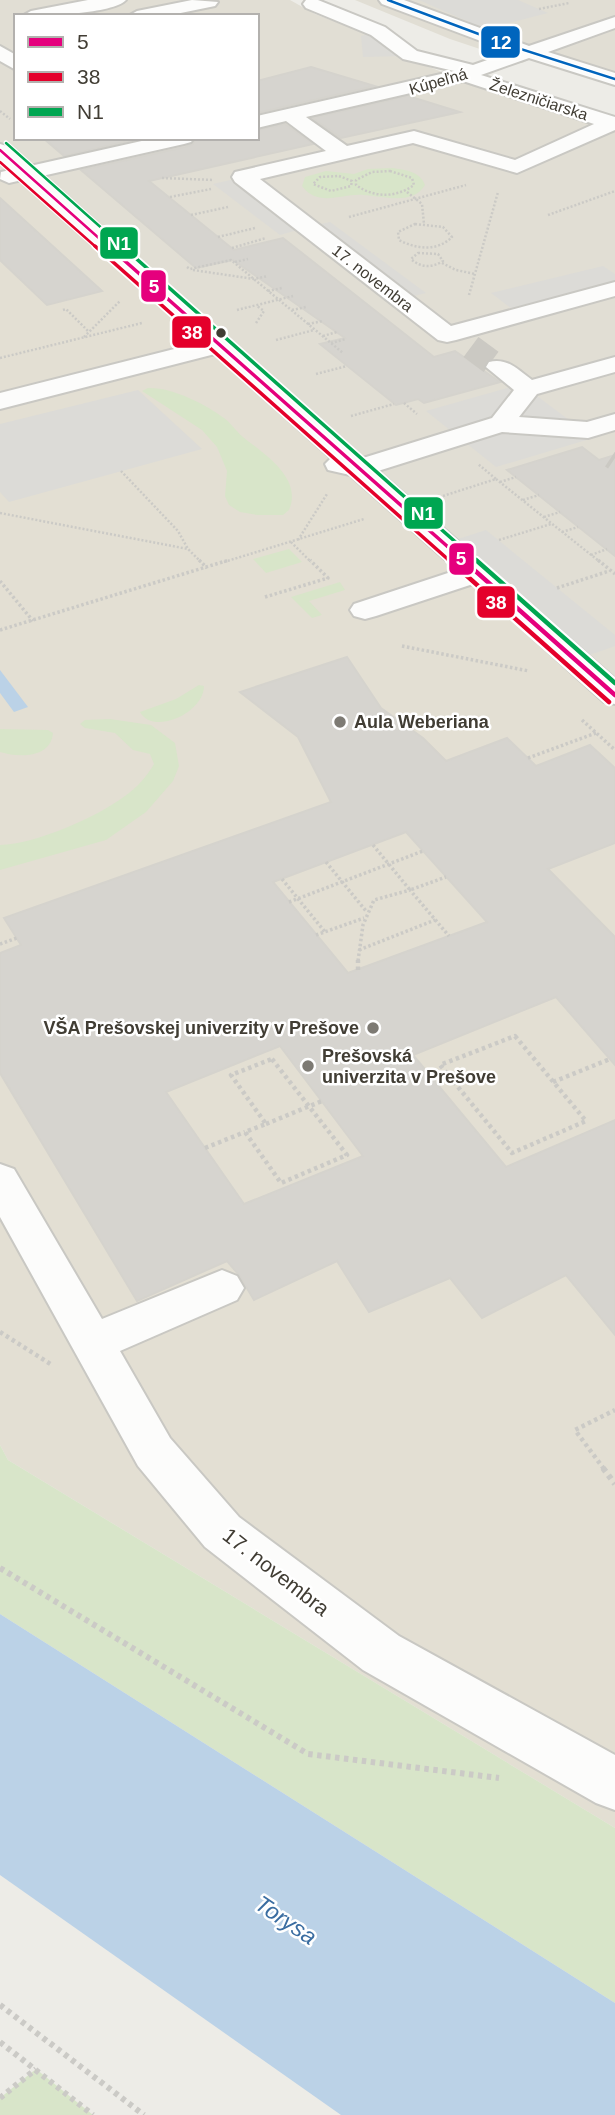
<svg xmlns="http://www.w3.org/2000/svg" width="615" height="2115" viewBox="0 0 615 2115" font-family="Helvetica,sans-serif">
	<rect width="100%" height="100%" fill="#edece7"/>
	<g fill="#e1ded4" fill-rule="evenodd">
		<path d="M 0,0 L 290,0 L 315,14 L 391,43 L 382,49 L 450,75 L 615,130 L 615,688 L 0,148 ZM 16,16 L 257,16 L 257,138 L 16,138 Z"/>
		<path d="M 355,0 L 615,0 L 615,77 L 539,55 L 522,63 L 450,39 Z"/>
	</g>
	<path fill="#e3dfd3" d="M 0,148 L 615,688 L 615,1828 L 8,1460 L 0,1445 Z"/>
	<g fill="#d8e5c9">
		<path d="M 392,168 C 405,170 420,171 425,185 C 413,206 382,196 363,195 C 343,193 318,208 302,186 L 305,177 L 326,171 L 354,174 L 368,169 Z"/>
		<path d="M 148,388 C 172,387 205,404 224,418 C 231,423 236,431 243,437 C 264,454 303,478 289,510 L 283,515 L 257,515 L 240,512 L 229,505 L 225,496 L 227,471 L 217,447 L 202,430 L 142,391 Z"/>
		<path d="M 289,549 L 302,562 L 266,573 L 253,559 Z"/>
		<path d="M 340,582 L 345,590 L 309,601 L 322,615 L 312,618 L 291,597 Z"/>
		<path d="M 199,685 L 204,686 C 204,713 153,736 140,712 L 176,699 Z"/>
		<path d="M 110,719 L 151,725 L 175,743 L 179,766 L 173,781 L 146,812 L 106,840 L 0,870 L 0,845 C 36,844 97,817 125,796 C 137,788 147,776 154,764 L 150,754 L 133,750 L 115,733 L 85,728 L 80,724 L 85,720 Z"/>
		<path d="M 0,729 L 48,730 L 53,733 C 51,758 19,758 0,752 Z"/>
		<path d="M 0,1445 L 8,1460 L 615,1828 L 615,2003 L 0,1614 Z"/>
		<path d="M 36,2069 L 93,2115 L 0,2115 L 0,2098 Z"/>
	</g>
	<g fill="#dcdbd7">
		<path d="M 419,0 L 518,0 L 548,13 L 485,29 Z"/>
		<path d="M 378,31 L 403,56 L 363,57 L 361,36 Z"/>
		<path d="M 243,177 L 307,227 L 330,222 L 426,293 L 402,299 L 308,227 L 280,235 L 213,184 Z"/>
		<path d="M 603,266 L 615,274 L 615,289 L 520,315 L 491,293 Z"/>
		<path d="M 521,384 L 593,438 L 496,467 L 426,411 Z"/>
		<path d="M 138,390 L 202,449 L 9,502 L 0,492 L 0,424 Z"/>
		<path d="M 486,530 L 615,635 L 615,646 L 584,657 L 452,541 Z"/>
	</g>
	<g fill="#bbd2e7">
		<path d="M 0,670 L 28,707 L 14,712 L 0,693 Z"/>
		<path d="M 0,1614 L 615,2003 L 615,2115 L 341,2115 L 0,1875 Z"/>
	</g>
	<g fill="#d6d4cf" stroke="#d5d3cd" stroke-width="2" fill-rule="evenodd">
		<path d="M 311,67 L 375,86 L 257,113 L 257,81 Z"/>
		<path d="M 408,96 L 460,112 L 341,138 L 312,118 Z"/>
		<path d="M 285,124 L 313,144 L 149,181 L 234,250 L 283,238 L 434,357 L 455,351 L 500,382 L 424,403 L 418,399 L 396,405 L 320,344 L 345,338 L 233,260 L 196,268 L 81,170 L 185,147 L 193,144 L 196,138 L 257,138 L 257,130 Z"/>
		<path d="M 43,138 L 142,138 L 64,156 Z"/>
		<path d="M 0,198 L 102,291 L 47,305 L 0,260 Z"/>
		<path d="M 582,447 L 599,460 L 615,455 L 615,556 L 507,470 Z"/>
		<path d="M 347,657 L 381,708 L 423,738 L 446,761 L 507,738 L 536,766 L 590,745 L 615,768 L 615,843 L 548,869 L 615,937 L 615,1065 L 556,997 L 413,1055 L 506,1167 L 615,1120 L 615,1335 L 566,1275 L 482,1318 L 450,1278 L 369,1312 L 337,1261 L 254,1300 L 239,1275 L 227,1261 L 137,1301 L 0,1073 L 0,953 L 21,945 L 4,918 L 331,802 L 298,737 L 240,692 ZM 406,832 L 487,922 L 348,973 L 273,882 ZM 280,1046 L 363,1156 L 244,1204 L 166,1092 Z"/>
	</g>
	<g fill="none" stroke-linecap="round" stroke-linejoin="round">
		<g stroke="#cbc9c3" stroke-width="25" stroke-dasharray="25 13" stroke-linecap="butt">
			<path d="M 471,347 L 498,367"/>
			<path d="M 612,456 L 615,458"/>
		</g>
		<defs>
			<g id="minor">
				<path d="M 88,0 L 126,0 C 113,14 43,16 22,16 L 31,11 Z"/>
				<path d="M 192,0 L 218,2 L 215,6 L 166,16 L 128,16 L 137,11 Z"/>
				<path d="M 306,0 L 318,0 L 385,27 L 417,51 L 473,65 L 510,52 L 382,4 L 379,0 L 404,0 L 529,46 L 615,17 L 615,28 L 548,52 L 615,73 L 615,85 L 529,58 L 481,75 L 615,117 L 615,130 L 517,173 L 413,143 L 260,179 L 451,326 L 615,282 L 615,296 L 456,340 L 447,342 L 438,340 L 235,182 L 232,177 L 235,172 L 326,151 L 286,121 L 257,128 L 257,116 L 454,71 L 403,59 L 371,35 L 306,8 L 303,4 ZM 463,81 L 594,124 L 515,160 L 414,131 L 347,146 L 306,117 Z"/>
				<path d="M 0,46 L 16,55 L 16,70 L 0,61 Z"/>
				<path d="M 155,138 L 194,138 L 191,142 L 184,144 L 42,176 L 363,458 L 492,418 L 514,390 L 486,367 L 489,362 C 507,357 518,370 532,380 L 615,357 L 615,372 L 537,394 L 519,417 L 587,422 L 615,414 L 615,430 L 588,438 L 502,432 L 378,471 L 615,679 L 615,704 L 604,702 L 473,584 L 376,616 L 365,619 L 354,616 L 350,610 L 354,604 L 457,570 L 350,475 L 328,470 L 325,464 L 331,458 L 215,354 L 0,409 L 0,393 L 202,342 L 22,180 L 9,183 L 0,179 L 1,172 L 10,170 L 0,161 L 0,144 L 7,146 L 30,166 Z"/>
				<path d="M 0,1164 L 14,1169 L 102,1319 L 222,1270 L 237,1276 L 244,1288 L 237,1300 L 120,1351 L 170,1438 L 239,1517 L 399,1636 L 615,1755 L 615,1810 L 596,1803 L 363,1670 L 205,1547 L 138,1466 L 0,1217 Z"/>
			</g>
		</defs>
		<use href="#minor" stroke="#c9c8c3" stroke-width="4"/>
		<g stroke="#cbcac6" stroke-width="2.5" stroke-dasharray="2 2" stroke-linecap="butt">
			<path d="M 539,9 L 569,3"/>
			<path d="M 0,111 L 10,119"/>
			<path d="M 390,171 L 412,178 L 414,185 C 396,198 374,198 356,185 L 356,180 L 372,172 Z"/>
			<path d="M 339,176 L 352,181 L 351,186 L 331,191 L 313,184 L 320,177 Z"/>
			<path d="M 162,178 L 214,180"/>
			<path d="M 407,192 L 422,204 L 424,224"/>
			<path d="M 170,197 L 211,189"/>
			<path d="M 191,215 L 228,207"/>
			<path d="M 548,215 L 615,191"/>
			<path d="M 349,217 L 466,185"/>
			<path d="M 415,224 L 443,227 L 452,237 C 437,252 416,249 399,240 L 398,232 Z"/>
			<path d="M 218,237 L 255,228"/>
			<path d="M 232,248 L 266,238"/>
			<path d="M 418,253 L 438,254 L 443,261 C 432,268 421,268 411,259 Z"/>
			<path d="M 235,262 L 248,259"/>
			<path d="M 442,263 L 456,270 L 475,274"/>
			<path d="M 187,267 L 190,269 L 231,260 L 343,353"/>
			<path d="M 193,270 L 254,279 L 268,276"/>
			<path d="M 268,291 L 282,288"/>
			<path d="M 469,295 L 498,192"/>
			<path d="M 63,310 L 66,309 L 89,332"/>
			<path d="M 237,310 L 293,296"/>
			<path d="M 292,310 L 306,307"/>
			<path d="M 256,323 L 264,311 L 257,306"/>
			<path d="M 308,324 L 323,321"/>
			<path d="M 323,336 L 337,332"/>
			<path d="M 84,337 L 120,301"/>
			<path d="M 276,340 L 314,330"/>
			<path d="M 331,343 L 346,339"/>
			<path d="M 0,358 L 142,323"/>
			<path d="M 316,374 L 347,366"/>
			<path d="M 404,403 L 417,414"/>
			<path d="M 351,416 L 394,404"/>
			<path d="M 121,471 L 178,531 L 188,549 L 201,562"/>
			<path d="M 496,479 L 600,562"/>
			<path d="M 500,482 L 516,477"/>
			<path d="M 443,496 L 496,479 L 478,464"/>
			<path d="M 523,500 L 539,495"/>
			<path d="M 0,513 L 188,549"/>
			<path d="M 544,517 L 560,512"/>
			<path d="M 562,532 L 578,527"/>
			<path d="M 298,540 L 327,494"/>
			<path d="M 499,540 L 551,524"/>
			<path d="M 291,542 L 311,562"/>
			<path d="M 591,555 L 607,549"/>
			<path d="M 224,562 L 364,519"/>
		</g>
		<g stroke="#cbcac6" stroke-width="3.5" stroke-dasharray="2.5 2.5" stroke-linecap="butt">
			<path d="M 199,560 L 207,568"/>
			<path d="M 598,560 L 615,574"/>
			<path d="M 0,581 L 33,621"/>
			<path d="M 557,588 L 609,571"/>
			<path d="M 265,597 L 328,578 L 310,560"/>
			<path d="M 0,630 L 229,560"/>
			<path d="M 402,646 L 529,671"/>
			<path d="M 582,720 L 615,750"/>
			<path d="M 528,758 L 596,733"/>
			<path d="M 373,845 L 410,890 L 446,877"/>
			<path d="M 326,862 L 366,911"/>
			<path d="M 282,879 L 325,932"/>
			<path d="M 289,902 L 423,851"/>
			<path d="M 316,935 L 364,918"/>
			<path d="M 0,944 L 17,938"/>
			<path d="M 359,950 L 435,920"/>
			<path d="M 358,961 L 363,925 L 374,900 L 410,890 L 449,936"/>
		</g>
		<g stroke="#cbcac6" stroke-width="4.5" stroke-dasharray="3.5 3.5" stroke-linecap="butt">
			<path d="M 358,970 L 358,960"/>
			<path d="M 515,1036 L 586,1121 L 512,1153 L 440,1065 Z"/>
			<path d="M 272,1059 L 347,1155 L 281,1183 L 245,1132 L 266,1124 L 231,1075 Z"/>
			<path d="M 553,1082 L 610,1059"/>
			<path d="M 266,1124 L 322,1101"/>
			<path d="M 205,1148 L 245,1132"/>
			<path d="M 0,1332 L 52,1365"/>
			<path d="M 604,1469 L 575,1430 L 615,1410"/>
		</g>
		<g stroke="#cbcac6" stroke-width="6" stroke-dasharray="4.5 4.5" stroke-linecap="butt">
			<path d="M 603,1468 L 615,1484"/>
			<path d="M 0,1568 L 308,1754 L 499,1778"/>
			<path d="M 0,2005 L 144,2115"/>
			<path d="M 0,2042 L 93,2115"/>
			<path d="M 0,2098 L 36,2069"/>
		</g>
		<use href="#minor" fill="#fcfcfb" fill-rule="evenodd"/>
		<defs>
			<path id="bus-1-far2" d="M 0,150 L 110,248"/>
			<path id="bus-1-far1" d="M 108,246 L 465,562"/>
			<path id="bus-1" d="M 463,560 L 615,695"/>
			<path id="bus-2-far2" d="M 0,162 L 97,248"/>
			<path id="bus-2-far1" d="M 95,246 L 451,562"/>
			<path id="bus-2" d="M 449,560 L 609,702"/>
			<path id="bus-3-far2" d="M 6,143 L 124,248"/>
			<path id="bus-3-far1" d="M 122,246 L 478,562"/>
			<path id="bus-3" d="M 476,560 L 615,683"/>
			<path id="bus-4" d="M 388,0 L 508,45 L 615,79"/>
		</defs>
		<use href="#bus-1-far2" stroke="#fff" stroke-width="5"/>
		<use href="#bus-1-far1" stroke="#fff" stroke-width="7"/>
		<use href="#bus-1" stroke="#fff" stroke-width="9"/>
		<use href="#bus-2-far2" stroke="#fff" stroke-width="5"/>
		<use href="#bus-2-far1" stroke="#fff" stroke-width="7"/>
		<use href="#bus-2" stroke="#fff" stroke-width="9"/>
		<use href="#bus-3-far2" stroke="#fff" stroke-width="5"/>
		<use href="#bus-3-far1" stroke="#fff" stroke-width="7"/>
		<use href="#bus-3" stroke="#fff" stroke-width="9"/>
		<use href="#bus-4" stroke="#fff" stroke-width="5"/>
		<use href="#bus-1-far2" stroke="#e5007d" stroke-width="2.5"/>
		<use href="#bus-1-far1" stroke="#e5007d" stroke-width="3.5"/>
		<use href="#bus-1" stroke="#e5007d" stroke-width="4.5"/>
		<use href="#bus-2-far2" stroke="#e4002b" stroke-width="2.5"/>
		<use href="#bus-2-far1" stroke="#e4002b" stroke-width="3.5"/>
		<use href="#bus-2" stroke="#e4002b" stroke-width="4.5"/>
		<use href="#bus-3-far2" stroke="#00a651" stroke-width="2.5"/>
		<use href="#bus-3-far1" stroke="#00a651" stroke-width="3.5"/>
		<use href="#bus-3" stroke="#00a651" stroke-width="4.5"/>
		<use href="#bus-4" stroke="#0065bd" stroke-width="2.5"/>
	</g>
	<circle fill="#413d34" stroke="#fff" stroke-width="2.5" cx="221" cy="333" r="6"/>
	<g fill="#7d7a73" stroke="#fff" stroke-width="2.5">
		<circle cx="340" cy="722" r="7"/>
		<circle cx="373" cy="1028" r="7"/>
		<circle cx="308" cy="1066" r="7"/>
	</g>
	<g text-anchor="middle" stroke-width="5" stroke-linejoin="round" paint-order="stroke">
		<g font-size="16" fill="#413d34" stroke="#fff">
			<text transform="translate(438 81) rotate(-16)" y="6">Kúpeľná</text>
			<text transform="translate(539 99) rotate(18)" y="6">Železničiarska</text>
			<text transform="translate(373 278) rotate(38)" y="6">17. novembra</text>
		</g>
		<g font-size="18" font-weight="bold" fill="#413d34" stroke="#fff" text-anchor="start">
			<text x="354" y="728">Aula Weberiana</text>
			<text x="359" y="1034" text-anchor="end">VŠA Prešovskej univerzity v Prešove</text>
			<text x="322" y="1062">Prešovská<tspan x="322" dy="21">univerzita v Prešove</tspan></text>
		</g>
		<g font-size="21" fill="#413d34" stroke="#fff">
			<text transform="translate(276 1572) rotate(38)" y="7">17. novembra</text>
		</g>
		<g font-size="23" font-style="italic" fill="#3a6da1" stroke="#fff">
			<text transform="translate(286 1920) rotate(34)" y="8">Torysa</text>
		</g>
	</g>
	<g stroke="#fff" stroke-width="2.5">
		<rect x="480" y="25" width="41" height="34" rx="7" fill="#0065bd"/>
		<rect x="99" y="226" width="40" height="34" rx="7" fill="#00a651"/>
		<rect x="140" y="269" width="27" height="34" rx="7" fill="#e5007d"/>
		<rect x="171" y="315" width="41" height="34" rx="7" fill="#e4002b"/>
		<rect x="403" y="496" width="41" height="34" rx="7" fill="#00a651"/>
		<rect x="448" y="542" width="27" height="34" rx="7" fill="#e5007d"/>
		<rect x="476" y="585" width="40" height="34" rx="7" fill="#e4002b"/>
	</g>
	<g font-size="19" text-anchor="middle" font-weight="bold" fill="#fff">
		<text x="501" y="49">12</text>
		<text x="119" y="250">N1</text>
		<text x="154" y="293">5</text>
		<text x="192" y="339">38</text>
		<text x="423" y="520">N1</text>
		<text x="461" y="565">5</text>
		<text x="496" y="609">38</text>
	</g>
	<rect x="14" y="14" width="245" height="126" fill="#ffffff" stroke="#b3b1ae" stroke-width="2"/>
	<rect x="28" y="37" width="35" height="10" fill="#e5007d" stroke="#b3b1ae" stroke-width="2"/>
	<text x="77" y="49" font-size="21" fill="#413d34">5</text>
	<rect x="28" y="72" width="35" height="10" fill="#e4002b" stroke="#b3b1ae" stroke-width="2"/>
	<text x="77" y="84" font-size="21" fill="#413d34">38</text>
	<rect x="28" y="107" width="35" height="10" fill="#00a651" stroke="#b3b1ae" stroke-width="2"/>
	<text x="77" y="119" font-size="21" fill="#413d34">N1</text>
</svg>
